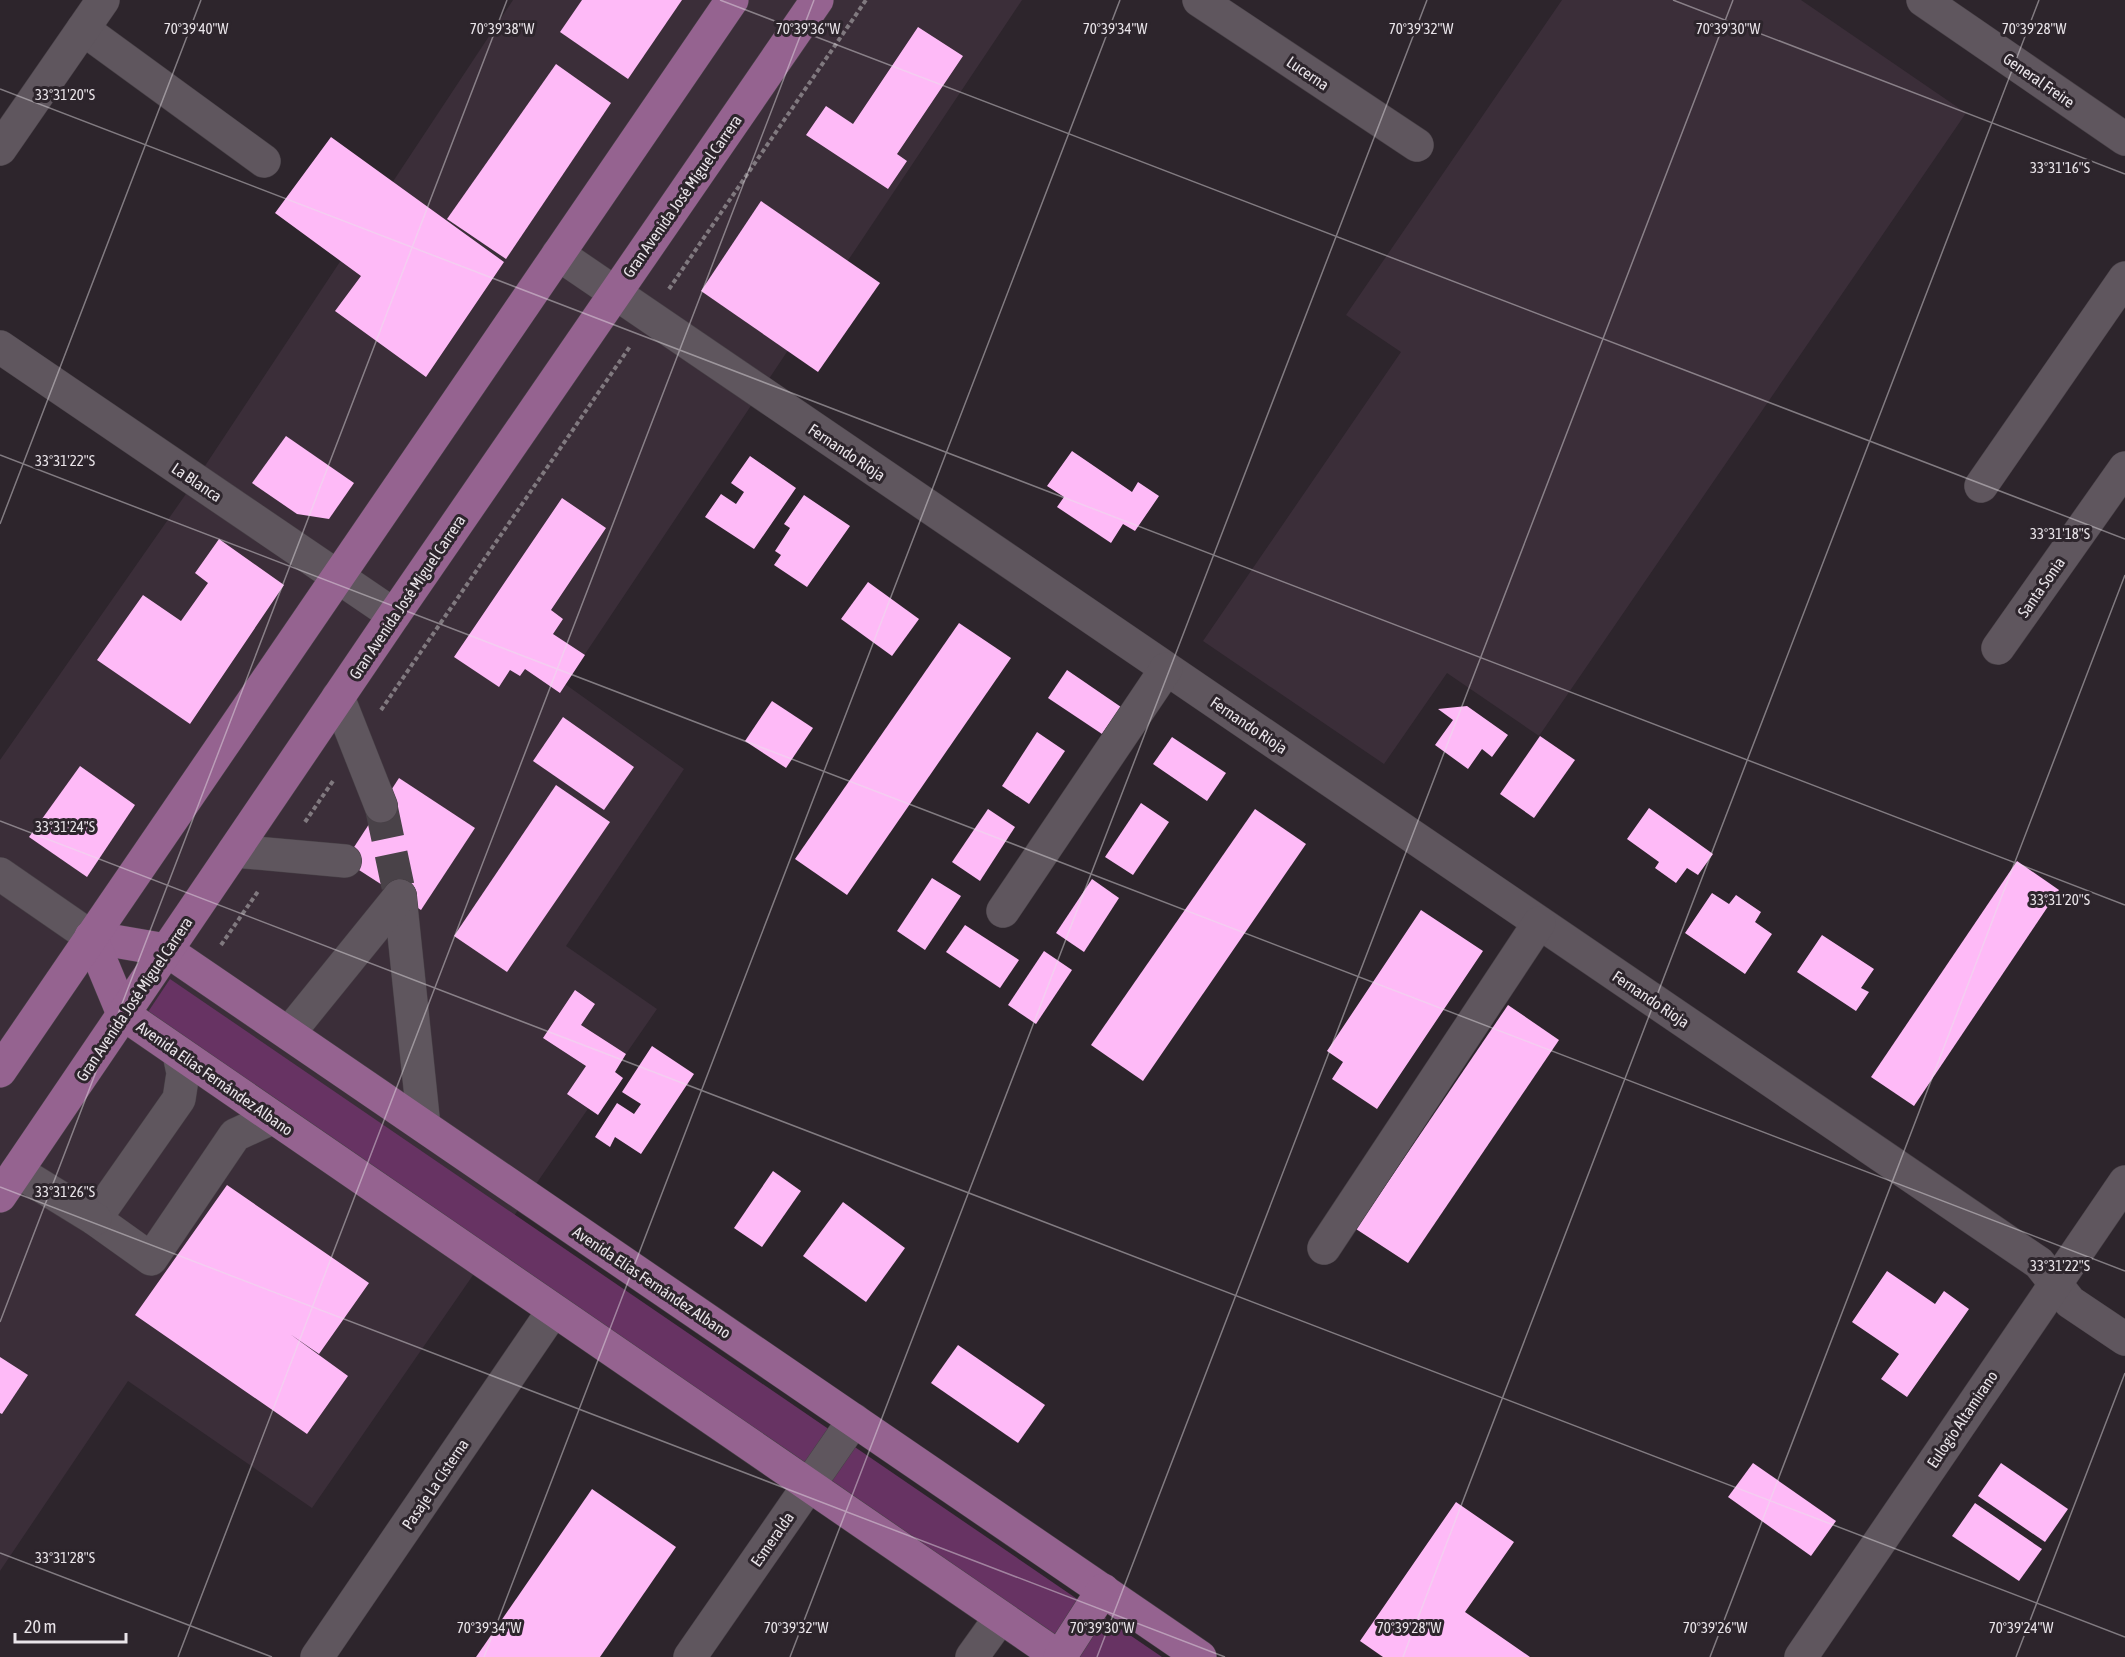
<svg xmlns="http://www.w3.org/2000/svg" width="2125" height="1657" viewBox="0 0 2125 1657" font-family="'Asap Condensed',sans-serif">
	<rect width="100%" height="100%" fill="#2d252c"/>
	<g fill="#3b2e39">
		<path d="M 513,0 L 1022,0 L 565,684 L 684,769 L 566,946 L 657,1009 L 312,1508 L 128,1381 L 0,1571 L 0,760 L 195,481 Z"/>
		<path d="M 1562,0 L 1801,0 L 1966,113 L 1539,736 L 1447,673 L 1384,764 L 1203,641 L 1401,352 L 1346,315 Z"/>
	</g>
	<path fill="#673363" d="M 170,979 L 1162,1657 L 1078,1657 L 144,1018 Z"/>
	<g fill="#febaf7">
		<path d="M 582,0 L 682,0 L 628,79 L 560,32 Z"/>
		<path d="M 918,27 L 963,56 L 897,154 L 907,161 L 888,189 L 806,135 L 826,106 L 853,124 Z"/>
		<path d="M 556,64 L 611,103 L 506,259 L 447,219 Z"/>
		<path d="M 331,137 L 504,262 L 426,377 L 335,311 L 361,276 L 275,213 Z"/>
		<path d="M 761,201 L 880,283 L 818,372 L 701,291 Z"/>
		<path d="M 286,436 L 354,483 L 329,519 L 297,514 L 252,483 Z"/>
		<path d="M 1072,451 L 1132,492 L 1138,482 L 1159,496 L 1135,531 L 1123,524 L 1111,543 L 1057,507 L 1064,497 L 1047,486 Z"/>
		<path d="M 750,456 L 796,488 L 754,549 L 705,517 L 721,494 L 736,504 L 744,492 L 731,483 Z"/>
		<path d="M 804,495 L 850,526 L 807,587 L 774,565 L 781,555 L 775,551 L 790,528 L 784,524 Z"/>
		<path d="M 562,498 L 606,528 L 551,610 L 563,619 L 553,634 L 585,655 L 560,693 L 525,669 L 520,676 L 510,670 L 499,687 L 454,657 Z"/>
		<path d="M 219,539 L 284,585 L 190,724 L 97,660 L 143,595 L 181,621 L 208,583 L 195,573 Z"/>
		<path d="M 868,582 L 919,619 L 892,656 L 841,619 Z"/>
		<path d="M 959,623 L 1011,658 L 847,895 L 795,859 Z"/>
		<path d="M 1067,670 L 1121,707 L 1102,734 L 1048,698 Z"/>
		<path d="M 772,701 L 813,728 L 786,768 L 745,741 Z"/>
		<path d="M 1467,706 L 1508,735 L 1492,757 L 1482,749 L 1468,769 L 1435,745 L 1453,720 L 1438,709 Z"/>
		<path d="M 563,717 L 634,767 L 604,810 L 533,761 Z"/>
		<path d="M 1037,732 L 1065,751 L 1029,804 L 1002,786 Z"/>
		<path d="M 1540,736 L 1575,760 L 1534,818 L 1500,794 Z"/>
		<path d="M 1172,737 L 1226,773 L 1207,801 L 1153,764 Z"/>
		<path d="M 80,766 L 135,805 L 87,877 L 29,837 Z"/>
		<path d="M 399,778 L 475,828 L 421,910 L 345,861 Z"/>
		<path d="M 556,785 L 610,822 L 507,972 L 454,936 Z"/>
		<path d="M 1141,803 L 1169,822 L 1133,875 L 1105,857 Z"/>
		<path d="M 1649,808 L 1713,854 L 1698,875 L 1687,868 L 1676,883 L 1655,868 L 1659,862 L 1627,839 Z"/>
		<path d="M 988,809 L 1015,827 L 980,881 L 952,862 Z"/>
		<path d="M 1255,809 L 1306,844 L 1143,1081 L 1091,1045 Z"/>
		<path d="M 2017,861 L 2059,890 L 1914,1106 L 1871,1077 Z"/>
		<path d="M 932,878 L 961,896 L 925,950 L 897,931 Z"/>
		<path d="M 1092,879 L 1119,898 L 1084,952 L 1056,933 Z"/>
		<path d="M 1712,893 L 1729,904 L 1736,895 L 1761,912 L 1755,922 L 1772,934 L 1745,974 L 1685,933 Z"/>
		<path d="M 1421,910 L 1483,951 L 1377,1109 L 1332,1079 L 1343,1062 L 1327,1051 Z"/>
		<path d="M 965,925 L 1019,960 L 1000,988 L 946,952 Z"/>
		<path d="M 1822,935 L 1874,969 L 1861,988 L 1869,992 L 1856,1011 L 1797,972 Z"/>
		<path d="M 1044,951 L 1072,970 L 1036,1024 L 1008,1005 Z"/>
		<path d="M 575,990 L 595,1004 L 581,1025 L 626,1054 L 615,1072 L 623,1078 L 598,1115 L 567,1094 L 586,1066 L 543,1038 Z"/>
		<path d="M 1508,1005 L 1559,1040 L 1408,1263 L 1356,1229 Z"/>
		<path d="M 652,1046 L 694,1074 L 641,1154 L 615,1137 L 610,1147 L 595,1137 L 617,1103 L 634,1114 L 641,1104 L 622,1092 Z"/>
		<path d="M 773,1171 L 801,1191 L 762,1247 L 734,1228 Z"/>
		<path d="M 227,1185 L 369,1283 L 319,1354 L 290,1334 L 348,1376 L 307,1434 L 135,1315 Z"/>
		<path d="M 843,1202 L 905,1248 L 866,1302 L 803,1256 Z"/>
		<path d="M 1887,1271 L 1935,1304 L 1944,1291 L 1969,1309 L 1907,1397 L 1881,1379 L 1899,1354 L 1852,1322 Z"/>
		<path d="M 958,1345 L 1045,1405 L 1018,1443 L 931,1383 Z"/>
		<path d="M 0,1357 L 28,1375 L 2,1414 L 0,1413 Z"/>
		<path d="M 1753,1463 L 1836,1521 L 1811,1556 L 1728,1497 Z"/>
		<path d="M 2001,1463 L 2068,1509 L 2045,1542 L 1978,1496 Z"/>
		<path d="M 592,1489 L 676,1547 L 600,1657 L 476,1657 Z"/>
		<path d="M 1456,1502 L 1514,1542 L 1465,1612 L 1530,1657 L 1383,1657 L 1360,1641 Z"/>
		<path d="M 1975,1503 L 2042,1549 L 2019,1581 L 1952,1536 Z"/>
	</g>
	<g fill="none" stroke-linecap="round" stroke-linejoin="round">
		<path stroke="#494248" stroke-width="33" stroke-dasharray="33 16" stroke-linecap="butt" d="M 381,806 L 400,896"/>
		<defs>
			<g id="minor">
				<path d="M 1199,0 L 1417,145"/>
				<path d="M 1923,0 L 2125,139"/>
				<path d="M 83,29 L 264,161"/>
				<path d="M 0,149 L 103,0"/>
				<path d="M 558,254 L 2039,1263 L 2070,1302 L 2125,1339"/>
				<path d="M 0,347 L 394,615"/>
				<path d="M 1981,486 L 2125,278"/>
				<path d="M 1998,648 L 2125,468"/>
				<path d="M 338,697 L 381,806"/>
				<path d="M 234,851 L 345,861"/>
				<path d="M 0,874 L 91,937"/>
				<path d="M 400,896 L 424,1126"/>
				<path d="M 1003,911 L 1166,669"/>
				<path d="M 289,1033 L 400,896"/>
				<path d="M 179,1054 L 183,1073 L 179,1099 L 95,1219 L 151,1259 L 235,1135 L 272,1118"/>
				<path d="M 17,1171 L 95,1219"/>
				<path d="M 1324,1248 L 1539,923"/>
				<path d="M 317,1657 L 553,1311"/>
				<path d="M 690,1657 L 854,1420"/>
				<path d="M 972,1657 L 1000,1618"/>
				<path d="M 1801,1657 L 2125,1182"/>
			</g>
			<g id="major">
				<path d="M 91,937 L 166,950 L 1200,1657"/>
				<path d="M 91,937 L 123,1014 L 1059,1657"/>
				<path d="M 0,1071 L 732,0"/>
				<path d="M 0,1196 L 394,615 L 817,0"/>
				<path d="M 1060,1657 L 1103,1590"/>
			</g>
		</defs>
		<use href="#minor" stroke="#484147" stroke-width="34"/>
		<use href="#major" stroke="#484147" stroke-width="34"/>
		<g stroke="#80797f" stroke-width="4" stroke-dasharray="4.5 3" stroke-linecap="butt">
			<path d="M 669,289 L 866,0"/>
			<path d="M 381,710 L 631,345"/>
			<path d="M 305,822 L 333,781"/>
			<path d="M 221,945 L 259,890"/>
		</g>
		<use href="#minor" stroke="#5f565e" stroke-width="33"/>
		<use href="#major" stroke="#956390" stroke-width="33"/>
	</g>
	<path fill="none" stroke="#e9e4e9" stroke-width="1.5" stroke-opacity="0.45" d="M 720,0 L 2125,539M 1673,0 L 2125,174M 0,89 L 2125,905M 0,455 L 2125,1271M 0,524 L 201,0M 0,821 L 2125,1637M 0,1187 L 1225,1657M 0,1322 L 507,0M 0,1553 L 272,1657M 178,1657 L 814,0M 484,1657 L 1120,0M 790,1657 L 1427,0M 1097,1657 L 1733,0M 1403,1657 L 2039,0M 1710,1657 L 2125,575M 2016,1657 L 2125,1373"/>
	<g text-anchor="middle" stroke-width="6" stroke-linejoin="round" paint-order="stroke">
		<g font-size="16" fill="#e9e4e9" stroke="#2d252c">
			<text transform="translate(1308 73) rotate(34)" y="6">Lucerna</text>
			<text transform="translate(2039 80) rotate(35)" y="6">General Freire</text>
			<text transform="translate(682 196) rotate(-55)" y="6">Gran Avenida José Miguel Carrera</text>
			<text transform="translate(847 452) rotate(34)" y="6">Fernando Rioja</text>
			<text transform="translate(197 482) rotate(34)" y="6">La Blanca</text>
			<text transform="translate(2041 587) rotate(-55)" y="6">Santa Sonia</text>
			<text transform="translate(407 597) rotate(-56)" y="6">Gran Avenida José Miguel Carrera</text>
			<text transform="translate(1249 725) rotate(34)" y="6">Fernando Rioja</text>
			<text transform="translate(134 999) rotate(-56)" y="6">Gran Avenida José Miguel Carrera</text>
			<text transform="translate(1651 999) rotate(34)" y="6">Fernando Rioja</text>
			<text transform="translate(215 1078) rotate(35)" y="6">Avenida Elías Fernández Albano</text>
			<text transform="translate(652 1282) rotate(34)" y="6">Avenida Elías Fernández Albano</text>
			<text transform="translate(1962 1419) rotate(-56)" y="6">Eulogio Altamirano</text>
			<text transform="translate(435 1484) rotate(-56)" y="6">Pasaje La Cisterna</text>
			<text transform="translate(772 1539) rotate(-55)" y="6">Esmeralda</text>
		</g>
	</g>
	<g font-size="15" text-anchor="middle" fill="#e9e4e9" stroke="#2d252c" stroke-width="6" stroke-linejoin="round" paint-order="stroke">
		<text x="808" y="34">70°39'36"W</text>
		<text x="1728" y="34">70°39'30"W</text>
		<text x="196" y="34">70°39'40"W</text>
		<text x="502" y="34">70°39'38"W</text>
		<text x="1115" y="34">70°39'34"W</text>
		<text x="1421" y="34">70°39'32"W</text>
		<text x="2034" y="34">70°39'28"W</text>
		<text x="65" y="100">33°31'20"S</text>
		<text x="2060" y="173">33°31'16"S</text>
		<text x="65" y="466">33°31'22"S</text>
		<text x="2060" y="539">33°31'18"S</text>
		<text x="65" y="832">33°31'24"S</text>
		<text x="2060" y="905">33°31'20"S</text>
		<text x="65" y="1197">33°31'26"S</text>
		<text x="2060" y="1271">33°31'22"S</text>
		<text x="65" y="1563">33°31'28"S</text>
		<text x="489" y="1633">70°39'34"W</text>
		<text x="796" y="1633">70°39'32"W</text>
		<text x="1102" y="1633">70°39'30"W</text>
		<text x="1409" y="1633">70°39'28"W</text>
		<text x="1715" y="1633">70°39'26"W</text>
		<text x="2021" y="1633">70°39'24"W</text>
	</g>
	<path d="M15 1633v9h111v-9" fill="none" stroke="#e9e4e9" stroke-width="3"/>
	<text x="24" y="1633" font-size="18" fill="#e9e4e9" stroke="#2d252c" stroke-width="4.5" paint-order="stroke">20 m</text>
</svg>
